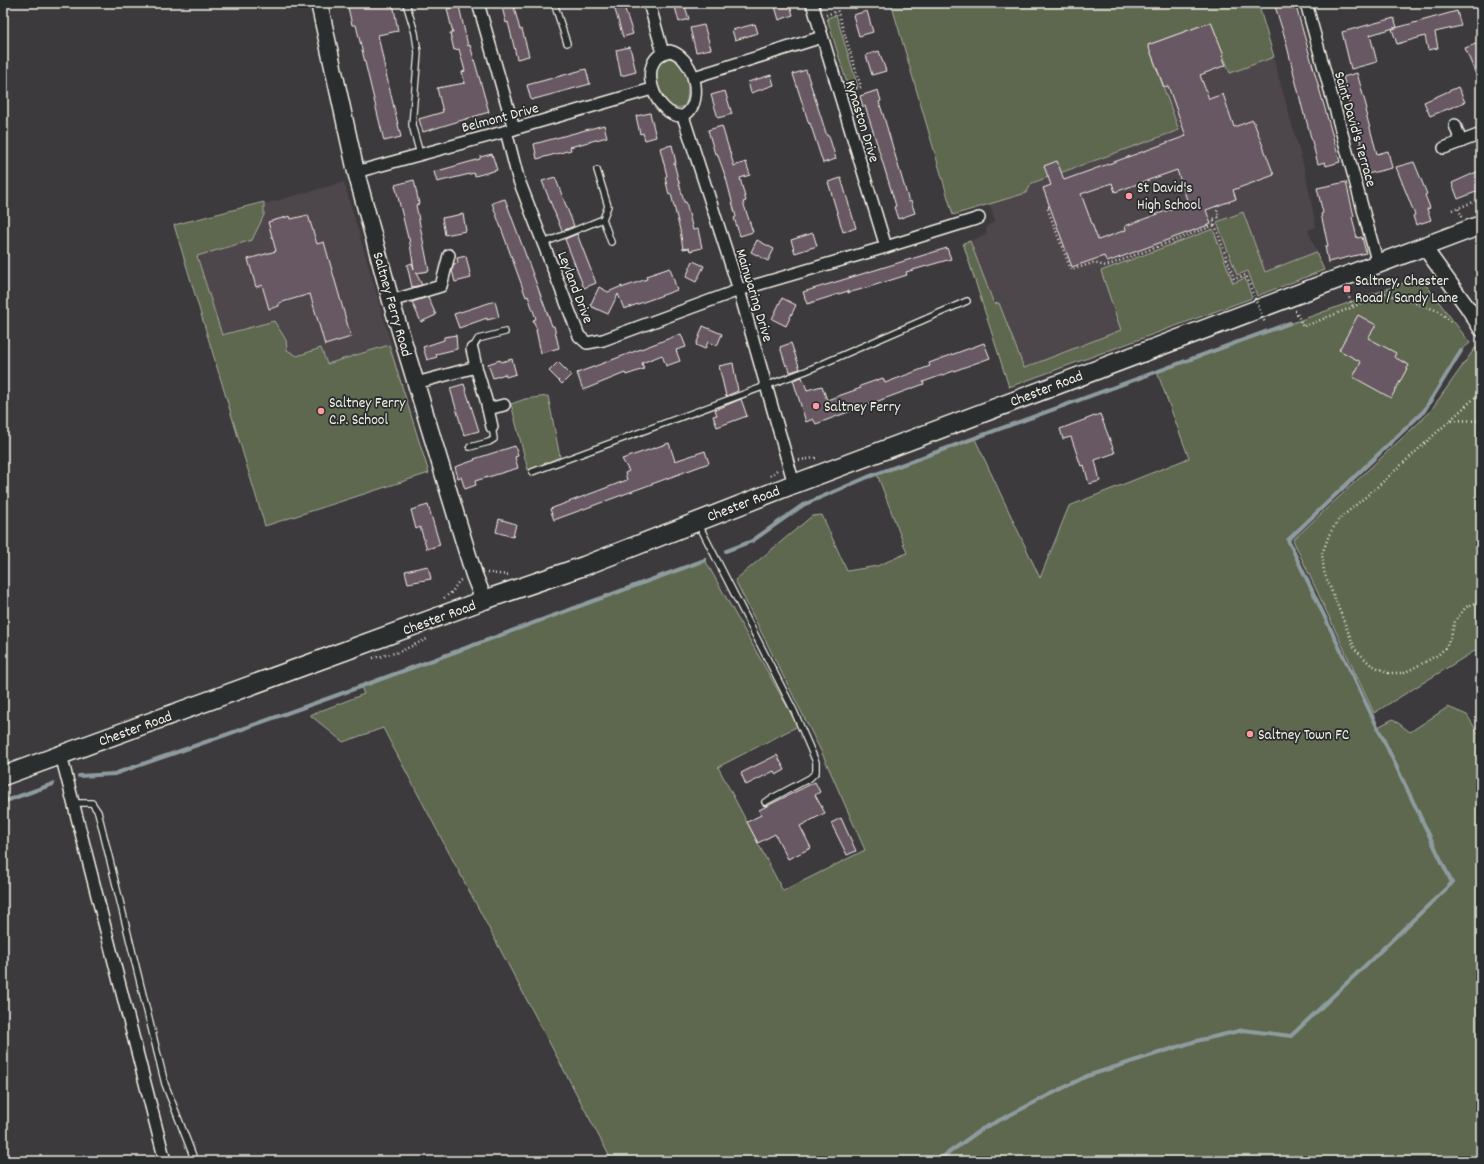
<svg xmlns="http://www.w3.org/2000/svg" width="1484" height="1164" viewBox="0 0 1484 1164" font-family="Dekko,sans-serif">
	<rect width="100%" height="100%" fill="#3d3a3e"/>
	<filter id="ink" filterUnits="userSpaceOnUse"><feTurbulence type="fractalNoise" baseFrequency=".025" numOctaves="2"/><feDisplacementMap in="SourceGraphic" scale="8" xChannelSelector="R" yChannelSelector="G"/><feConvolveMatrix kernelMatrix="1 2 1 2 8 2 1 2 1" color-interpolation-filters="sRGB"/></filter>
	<g filter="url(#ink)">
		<g fill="#4d464c">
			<path d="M 891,3 L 1258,3 L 1306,175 L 1316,227 L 1308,230 L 1324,270 L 1257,296 L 1251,279 L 1246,281 L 1252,298 L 1009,387 L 963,243 L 986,235 L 987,226 L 995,221 L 990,205 L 953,215 Z"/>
			<path d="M 344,182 L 429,474 L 265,526 L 174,225 L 261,205 Z"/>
		</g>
		<g fill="#5d674f" stroke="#a8ac9c">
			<path d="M 891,3 L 1258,3 L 1274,57 L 1230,73 L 1211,22 L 1148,45 L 1179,130 L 1032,183 L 1026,193 L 953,215 Z"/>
			<path d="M 836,15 L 858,87 L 849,90 L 827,18 Z"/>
			<path d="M 669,58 C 689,63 691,90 685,106 C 661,116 649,74 660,61 C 663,58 666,58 669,58 Z"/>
			<path d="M 264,202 L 264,215 L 252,240 L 197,256 L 222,335 L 274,321 L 286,340 L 287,350 L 297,356 L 321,348 L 327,364 L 389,345 L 429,473 L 265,526 L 174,225 Z"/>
			<path d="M 1243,212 L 1265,272 L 1316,252 L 1324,270 L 1257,296 L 1248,271 L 1237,275 L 1217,222 Z"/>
			<path d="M 1213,229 L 1233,283 L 1245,278 L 1252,298 L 1009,387 L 963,243 L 970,241 L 994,304 L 999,303 L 1024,368 L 1121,330 L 1101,271 Z"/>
			<path d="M 1420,277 L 1470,343 L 1460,351 L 1424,411 L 1288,540 L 1378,727 L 1393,719 L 1410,732 L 1448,707 L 1467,715 L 1481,738 L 1481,1161 L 612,1161 L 383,728 L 343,742 L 310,715 L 364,694 L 361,687 L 705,560 L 798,726 L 718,767 L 783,891 L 865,850 L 822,753 L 735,580 L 812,516 L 822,515 L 847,571 L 877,566 L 907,553 L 877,474 L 975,439 L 1040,578 L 1069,506 L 1189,458 L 1157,372 Z"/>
			<path d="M 1475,348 L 1481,349 L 1481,647 L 1374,713 L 1293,540 L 1429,413 Z"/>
			<path d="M 548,396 L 560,457 L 528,470 L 511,404 L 525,399 Z"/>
		</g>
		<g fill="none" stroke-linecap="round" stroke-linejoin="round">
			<g stroke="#8e9c9f" stroke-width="4">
				<path d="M 726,551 L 752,541 L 803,505 L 868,477 L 1290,323"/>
				<path d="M 79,776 L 114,774 L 183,750 L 332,697 L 705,560"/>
				<path d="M 3,802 L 53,784"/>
				<path d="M 937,1161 L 982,1129 L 1087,1076 L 1196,1041 L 1243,1030 L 1291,1036 L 1452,883 L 1288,540 L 1424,411 L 1461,351"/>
			</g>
		</g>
		<g fill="#685864" stroke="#f4f1e8" fill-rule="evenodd">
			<path d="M 347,3 L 393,3 L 398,31 L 378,35 L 387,78 L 401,137 L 384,141 L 356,25 L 352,25 Z"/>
			<path d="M 501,3 L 513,3 L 520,30 L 522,29 L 529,56 L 517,59 L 508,22 L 506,23 Z"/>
			<path d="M 613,3 L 623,3 L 633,34 L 623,37 Z"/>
			<path d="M 674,3 L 684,3 L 689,19 L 679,22 Z"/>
			<path d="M 774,3 L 789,3 L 793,15 L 779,20 Z"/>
			<path d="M 1274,3 L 1295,3 L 1340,162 L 1326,166 L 1325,162 L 1318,164 L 1305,115 L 1304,115 L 1285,38 Z"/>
			<path d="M 459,6 L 468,46 L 470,45 L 489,112 L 423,132 L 419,119 L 443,112 L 437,88 L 465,83 L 462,72 L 465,71 L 459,49 L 454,50 L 450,33 L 453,33 L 447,9 Z"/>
			<path d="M 867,11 L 873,32 L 859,36 L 853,15 Z"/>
			<path d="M 1457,11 L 1461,26 L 1435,32 L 1438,48 L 1428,50 L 1425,36 L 1397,44 L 1392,29 Z"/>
			<path d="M 1394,18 L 1397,27 L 1370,35 L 1377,62 L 1351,69 L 1342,32 Z"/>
			<path d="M 1211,22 L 1224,55 L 1222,56 L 1226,65 L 1200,75 L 1209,99 L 1223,94 L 1234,127 L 1253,120 L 1274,175 L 1233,190 L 1236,199 L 1206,210 L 1211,224 L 1107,262 L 1104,256 L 1072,267 L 1043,188 L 1051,185 L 1044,166 L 1057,161 L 1064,180 L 1186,136 L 1168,86 L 1164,87 L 1148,45 ZM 1177,170 L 1188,203 L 1125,226 L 1126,230 L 1098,240 L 1081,194 L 1112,183 L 1115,192 Z"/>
			<path d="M 755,24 L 758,33 L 735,40 L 732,30 Z"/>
			<path d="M 704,25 L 711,49 L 696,52 L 690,28 Z"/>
			<path d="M 1481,42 L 1481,84 L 1480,84 L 1465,48 Z"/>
			<path d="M 630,47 L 636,72 L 621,76 L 616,50 Z"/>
			<path d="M 879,51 L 886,71 L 872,75 L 866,55 Z"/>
			<path d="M 586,69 L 590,84 L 531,100 L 527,85 Z"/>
			<path d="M 806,70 L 827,136 L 829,136 L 836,159 L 823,163 L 810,123 L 809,124 L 793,74 Z"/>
			<path d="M 1357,73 L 1367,109 L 1365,110 L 1377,154 L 1388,151 L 1392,168 L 1367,174 L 1360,147 L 1362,147 L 1345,90 L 1347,89 L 1343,77 Z"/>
			<path d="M 771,75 L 774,85 L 751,93 L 748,82 Z"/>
			<path d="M 1458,87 L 1465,102 L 1430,116 L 1424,102 Z"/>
			<path d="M 878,90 L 881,101 L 879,102 L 883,114 L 909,202 L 911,201 L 915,213 L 898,219 L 894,207 L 896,206 L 873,131 L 865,106 L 863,107 L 860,96 Z"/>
			<path d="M 725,91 L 732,114 L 718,118 L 711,95 Z"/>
			<path d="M 650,113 L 656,137 L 645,140 L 643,133 L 640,134 L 636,116 Z"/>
			<path d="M 604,125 L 607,137 L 570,147 L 571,150 L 537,159 L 534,144 Z"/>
			<path d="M 722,126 L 734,166 L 746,162 L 750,175 L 740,178 L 746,201 L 743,202 L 753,232 L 740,236 L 734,218 L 736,217 L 726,178 L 717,153 L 715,154 L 708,130 Z"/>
			<path d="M 672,145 L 676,163 L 674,163 L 684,202 L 686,202 L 693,230 L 698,229 L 702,248 L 690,251 L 689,248 L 683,249 L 680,230 L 671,194 L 669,195 L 665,177 L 667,176 L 660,148 Z"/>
			<path d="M 492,154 L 497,170 L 475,176 L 474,173 L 437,182 L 434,172 L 480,159 L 480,157 Z"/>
			<path d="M 1414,162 L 1427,194 L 1425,195 L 1430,208 L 1427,209 L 1431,220 L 1416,225 L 1413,216 L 1415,215 L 1396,167 Z"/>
			<path d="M 1481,170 L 1481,190 L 1458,199 L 1452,183 Z"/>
			<path d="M 555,177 L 574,226 L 562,231 L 542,181 Z"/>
			<path d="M 841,178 L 856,228 L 843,232 L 828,182 Z"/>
			<path d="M 414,180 L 419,204 L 416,205 L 429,271 L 416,273 L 422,285 L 412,287 L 407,265 L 412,263 L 414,269 L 409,238 L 408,238 L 395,185 Z"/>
			<path d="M 1346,182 L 1354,216 L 1352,217 L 1357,238 L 1362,237 L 1366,253 L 1328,262 L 1325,246 L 1328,246 L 1321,214 L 1323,213 L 1317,188 Z"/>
			<path d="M 505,199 L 552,326 L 554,326 L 559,348 L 541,353 L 536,330 L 537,330 L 533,320 L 536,319 L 528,296 L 526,297 L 492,203 Z"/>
			<path d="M 463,214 L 466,231 L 445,235 L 442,218 Z"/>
			<path d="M 308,215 L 317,244 L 324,242 L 351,337 L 325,345 L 310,294 L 279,303 L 279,306 L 269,309 L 262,285 L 256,287 L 248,259 L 276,251 L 268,222 L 290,216 L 291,219 Z"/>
			<path d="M 813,233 L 817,246 L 795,253 L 791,240 Z"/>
			<path d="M 577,234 L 596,283 L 584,288 L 565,239 Z"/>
			<path d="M 757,240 L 774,249 L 768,261 L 751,252 Z"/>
			<path d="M 947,248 L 951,259 L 906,272 L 907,275 L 869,287 L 848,293 L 848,291 L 807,304 L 803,292 Z"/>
			<path d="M 466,256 L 471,278 L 455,282 L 452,270 L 454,264 L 458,263 L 457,258 Z"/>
			<path d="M 693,261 L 704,266 L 696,282 L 686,277 Z"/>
			<path d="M 670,268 L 677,290 L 624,309 L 618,294 L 608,314 L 590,306 L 599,287 L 608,292 L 622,286 L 621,288 L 647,279 L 646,276 Z"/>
			<path d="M 428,297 L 436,315 L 421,322 L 412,302 Z"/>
			<path d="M 782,298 L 796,305 L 786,326 L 772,319 Z"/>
			<path d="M 495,301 L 499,317 L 487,320 L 487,318 L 459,328 L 454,314 Z"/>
			<path d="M 1358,315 L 1376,325 L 1368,338 L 1396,353 L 1394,357 L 1409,365 L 1391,398 L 1353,377 L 1361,362 L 1339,350 Z"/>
			<path d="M 703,326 L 722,334 L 717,346 L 708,342 L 705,349 L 696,345 Z"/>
			<path d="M 681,334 L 686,347 L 676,350 L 680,361 L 666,366 L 662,355 L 642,363 L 644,369 L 626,375 L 625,373 L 583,390 L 577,373 Z"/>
			<path d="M 456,335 L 457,349 L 436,354 L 437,357 L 427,360 L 423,347 L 444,340 L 444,337 Z"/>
			<path d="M 791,343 L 800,369 L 790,372 L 788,365 L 786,366 L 780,347 Z"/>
			<path d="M 984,343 L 990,358 L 923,382 L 924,384 L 816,424 L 813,419 L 806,422 L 793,380 L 802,377 L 807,390 L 822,386 L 827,400 L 861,388 L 860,386 L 883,378 L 885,383 L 930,366 L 929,363 Z"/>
			<path d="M 512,359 L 516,374 L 506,377 L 505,374 L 493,378 L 488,364 L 500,360 L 501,362 Z"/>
			<path d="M 558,362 L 571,375 L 562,384 L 549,371 Z"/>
			<path d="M 733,363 L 738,391 L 726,396 L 719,366 Z"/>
			<path d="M 464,384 L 479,431 L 464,435 L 450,388 Z"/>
			<path d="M 741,399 L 747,416 L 717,427 L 713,416 L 717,415 L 715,410 Z"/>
			<path d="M 1100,414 L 1115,453 L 1095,460 L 1100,481 L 1089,484 L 1084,465 L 1081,466 L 1071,437 L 1063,439 L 1060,429 Z"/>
			<path d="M 669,443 L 675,461 L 705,451 L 709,463 L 554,520 L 550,509 L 627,480 L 625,473 L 629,471 L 622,459 Z"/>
			<path d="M 515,446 L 518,456 L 515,457 L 518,468 L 475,481 L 476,485 L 465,489 L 461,477 L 458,478 L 455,467 L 475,460 L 474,459 Z"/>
			<path d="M 428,505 L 440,545 L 427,549 L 420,527 L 416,529 L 411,510 Z"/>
			<path d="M 499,519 L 516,524 L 513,537 L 496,532 Z"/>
			<path d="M 428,566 L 431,579 L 408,583 L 405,571 Z"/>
			<path d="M 777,755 L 785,770 L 776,775 L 774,771 L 746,785 L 741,773 Z"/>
			<path d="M 815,782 L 820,792 L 815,795 L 825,813 L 800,826 L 811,848 L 788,859 L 775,834 L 758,843 L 747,822 L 761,815 L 759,810 Z"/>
			<path d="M 841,818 L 856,851 L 847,855 L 831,823 Z"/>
		</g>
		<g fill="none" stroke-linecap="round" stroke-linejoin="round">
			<defs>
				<g id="service">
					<path d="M 406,3 L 415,33 L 418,53 L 412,125 L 420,154"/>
					<path d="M 554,3 L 567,43"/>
					<path d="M 603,219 L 611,242"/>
					<path d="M 544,243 L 603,219 L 608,206 L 597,170"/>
					<path d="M 472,349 L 478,339 L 505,332"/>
					<path d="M 470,447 L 489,442 L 494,439 L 492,427"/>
					<path d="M 532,472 L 806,371 L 967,301"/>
					<path d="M 698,523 L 794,711 L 816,762 L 816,772 L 810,778 L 765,802"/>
					<path d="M 73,803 L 92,803 L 98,812 L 165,1084 L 195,1161"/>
				</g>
				<g id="minor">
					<path d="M 478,3 L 514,129"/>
					<path d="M 649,3 L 663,53"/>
					<path d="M 812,3 L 886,247"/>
					<path d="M 1306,3 L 1378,264"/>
					<path d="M 670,51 C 691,56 703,92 690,110 C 689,112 686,114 683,116 C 655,118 633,58 670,51 Z"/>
					<path d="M 694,77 L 822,37"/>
					<path d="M 683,116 L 739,290 L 794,484"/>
					<path d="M 1455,125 L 1461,142"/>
					<path d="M 506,131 L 518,178 L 579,336 L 587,343 L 603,340 L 739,290 L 886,247 L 979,218"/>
					<path d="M 1444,148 L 1481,134"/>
					<path d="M 356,172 L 514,129 L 652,89"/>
					<path d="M 391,301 L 441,286 L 449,255"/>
					<path d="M 472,349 L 476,367"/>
					<path d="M 416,383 L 476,367 L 486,400 L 492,427"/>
					<path d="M 488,409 L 504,405"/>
					<path d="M 61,755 L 165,1161"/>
				</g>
				<path id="tertiary" d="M 1424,247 L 1468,308 L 1481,329"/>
				<path id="secondary" d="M 319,3 L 356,172 L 391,301 L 474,575 L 484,600"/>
				<path id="primary" d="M 3,776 L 484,600 L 584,566 L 794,484 L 1481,225"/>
			</defs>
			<use href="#service" stroke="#f4f1e8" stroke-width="8"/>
			<use href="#minor" stroke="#f4f1e8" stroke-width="14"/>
			<use href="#tertiary" stroke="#f4f1e8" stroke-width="17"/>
			<use href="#secondary" stroke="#f4f1e8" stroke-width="19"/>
			<use href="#primary" stroke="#f4f1e8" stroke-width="21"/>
			<g stroke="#f4f1e8" stroke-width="2.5" stroke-dasharray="1 3" stroke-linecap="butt">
				<path d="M 835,3 L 861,87 L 850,91"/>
				<path d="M 826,15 L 837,11"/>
				<path d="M 1216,206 L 1219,217 L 1213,219 L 1234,279 L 1246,275 L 1254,296"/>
				<path d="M 1049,207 L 1047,207 L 1071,270 L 1093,263 L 1106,266 L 1215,225"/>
				<path d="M 1452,210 L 1458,208"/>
				<path d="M 1462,217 L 1458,208 L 1481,199"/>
				<path d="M 1346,290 L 1353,307"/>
				<path d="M 1295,311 L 1296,311 L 1303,327 L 1353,307 L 1382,292 L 1439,311 L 1452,323"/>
				<path d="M 1481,392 L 1376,488 L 1338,520 L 1329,535 L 1322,554 L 1324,572 L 1355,649 L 1370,664 L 1388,673 L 1404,673 L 1438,655 L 1446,647 L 1451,636 L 1455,621 L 1466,607 L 1481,601"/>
				<path d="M 1452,420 L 1481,421"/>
				<path d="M 799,460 L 816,458"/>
				<path d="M 770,476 L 778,469"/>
				<path d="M 487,573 L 510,575"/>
				<path d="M 444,598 L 452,592 L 459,581 L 461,580"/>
				<path d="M 373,658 L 399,652 L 429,638"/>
			</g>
			<use href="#service" stroke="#2a2d2e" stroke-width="5.5"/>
			<use href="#minor" stroke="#2a2d2e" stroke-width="11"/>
			<use href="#tertiary" stroke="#2a2d2e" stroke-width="14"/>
			<use href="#secondary" stroke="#2a2d2e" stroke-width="16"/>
			<use href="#primary" stroke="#2a2d2e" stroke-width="18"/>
			<path stroke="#f4f1e8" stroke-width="2.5" stroke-dasharray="1 3" stroke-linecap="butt" d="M 1255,298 L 1265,323"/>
		</g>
	</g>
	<g fill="#ff9aa2" stroke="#2a2d2e" stroke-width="1.5">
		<circle cx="1129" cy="196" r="4"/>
		<rect x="1343" y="285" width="8" height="8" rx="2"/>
		<circle cx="816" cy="406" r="4"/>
		<circle cx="321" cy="411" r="4"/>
		<circle cx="1250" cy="734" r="4"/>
	</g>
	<g text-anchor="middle" stroke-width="3.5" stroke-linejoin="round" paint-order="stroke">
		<g font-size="15" fill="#f4f1e8" stroke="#2a2d2e">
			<text transform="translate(500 117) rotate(-15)" y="5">Belmont Drive</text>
			<text transform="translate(863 121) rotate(73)" y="5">Kynaston Drive</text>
			<text transform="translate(1356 129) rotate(74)" y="5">Saint David's Terrace</text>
			<text transform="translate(576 287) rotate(69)" y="5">Leyland Drive</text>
			<text transform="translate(755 295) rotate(73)" y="5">Mainwaring Drive</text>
			<text transform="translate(393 304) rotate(74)" y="5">Saltney Ferry Road</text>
			<text transform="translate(1046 388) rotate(-21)" y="5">Chester Road</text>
			<text transform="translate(743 503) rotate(-21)" y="5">Chester Road</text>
			<text transform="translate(439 617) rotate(-20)" y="5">Chester Road</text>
			<text transform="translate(135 728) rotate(-20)" y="5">Chester Road</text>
		</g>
		<g font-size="15" fill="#f4f1e8" stroke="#2a2d2e" text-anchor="start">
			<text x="1137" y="192">St David's<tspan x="1137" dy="17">High School</tspan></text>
			<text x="1355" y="285">Saltney, Chester<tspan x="1355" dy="17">Road / Sandy Lane</tspan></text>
			<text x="329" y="407">Saltney Ferry<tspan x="329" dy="17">C.P. School</tspan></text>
			<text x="824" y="411">Saltney Ferry</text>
			<text x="1258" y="739">Saltney Town FC</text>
		</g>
	</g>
	<rect width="1484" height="1164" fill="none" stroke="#2a2d2e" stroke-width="16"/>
	<rect x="8" y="8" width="1468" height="1148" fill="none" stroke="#f4f1e8" stroke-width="1.5" filter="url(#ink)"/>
</svg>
